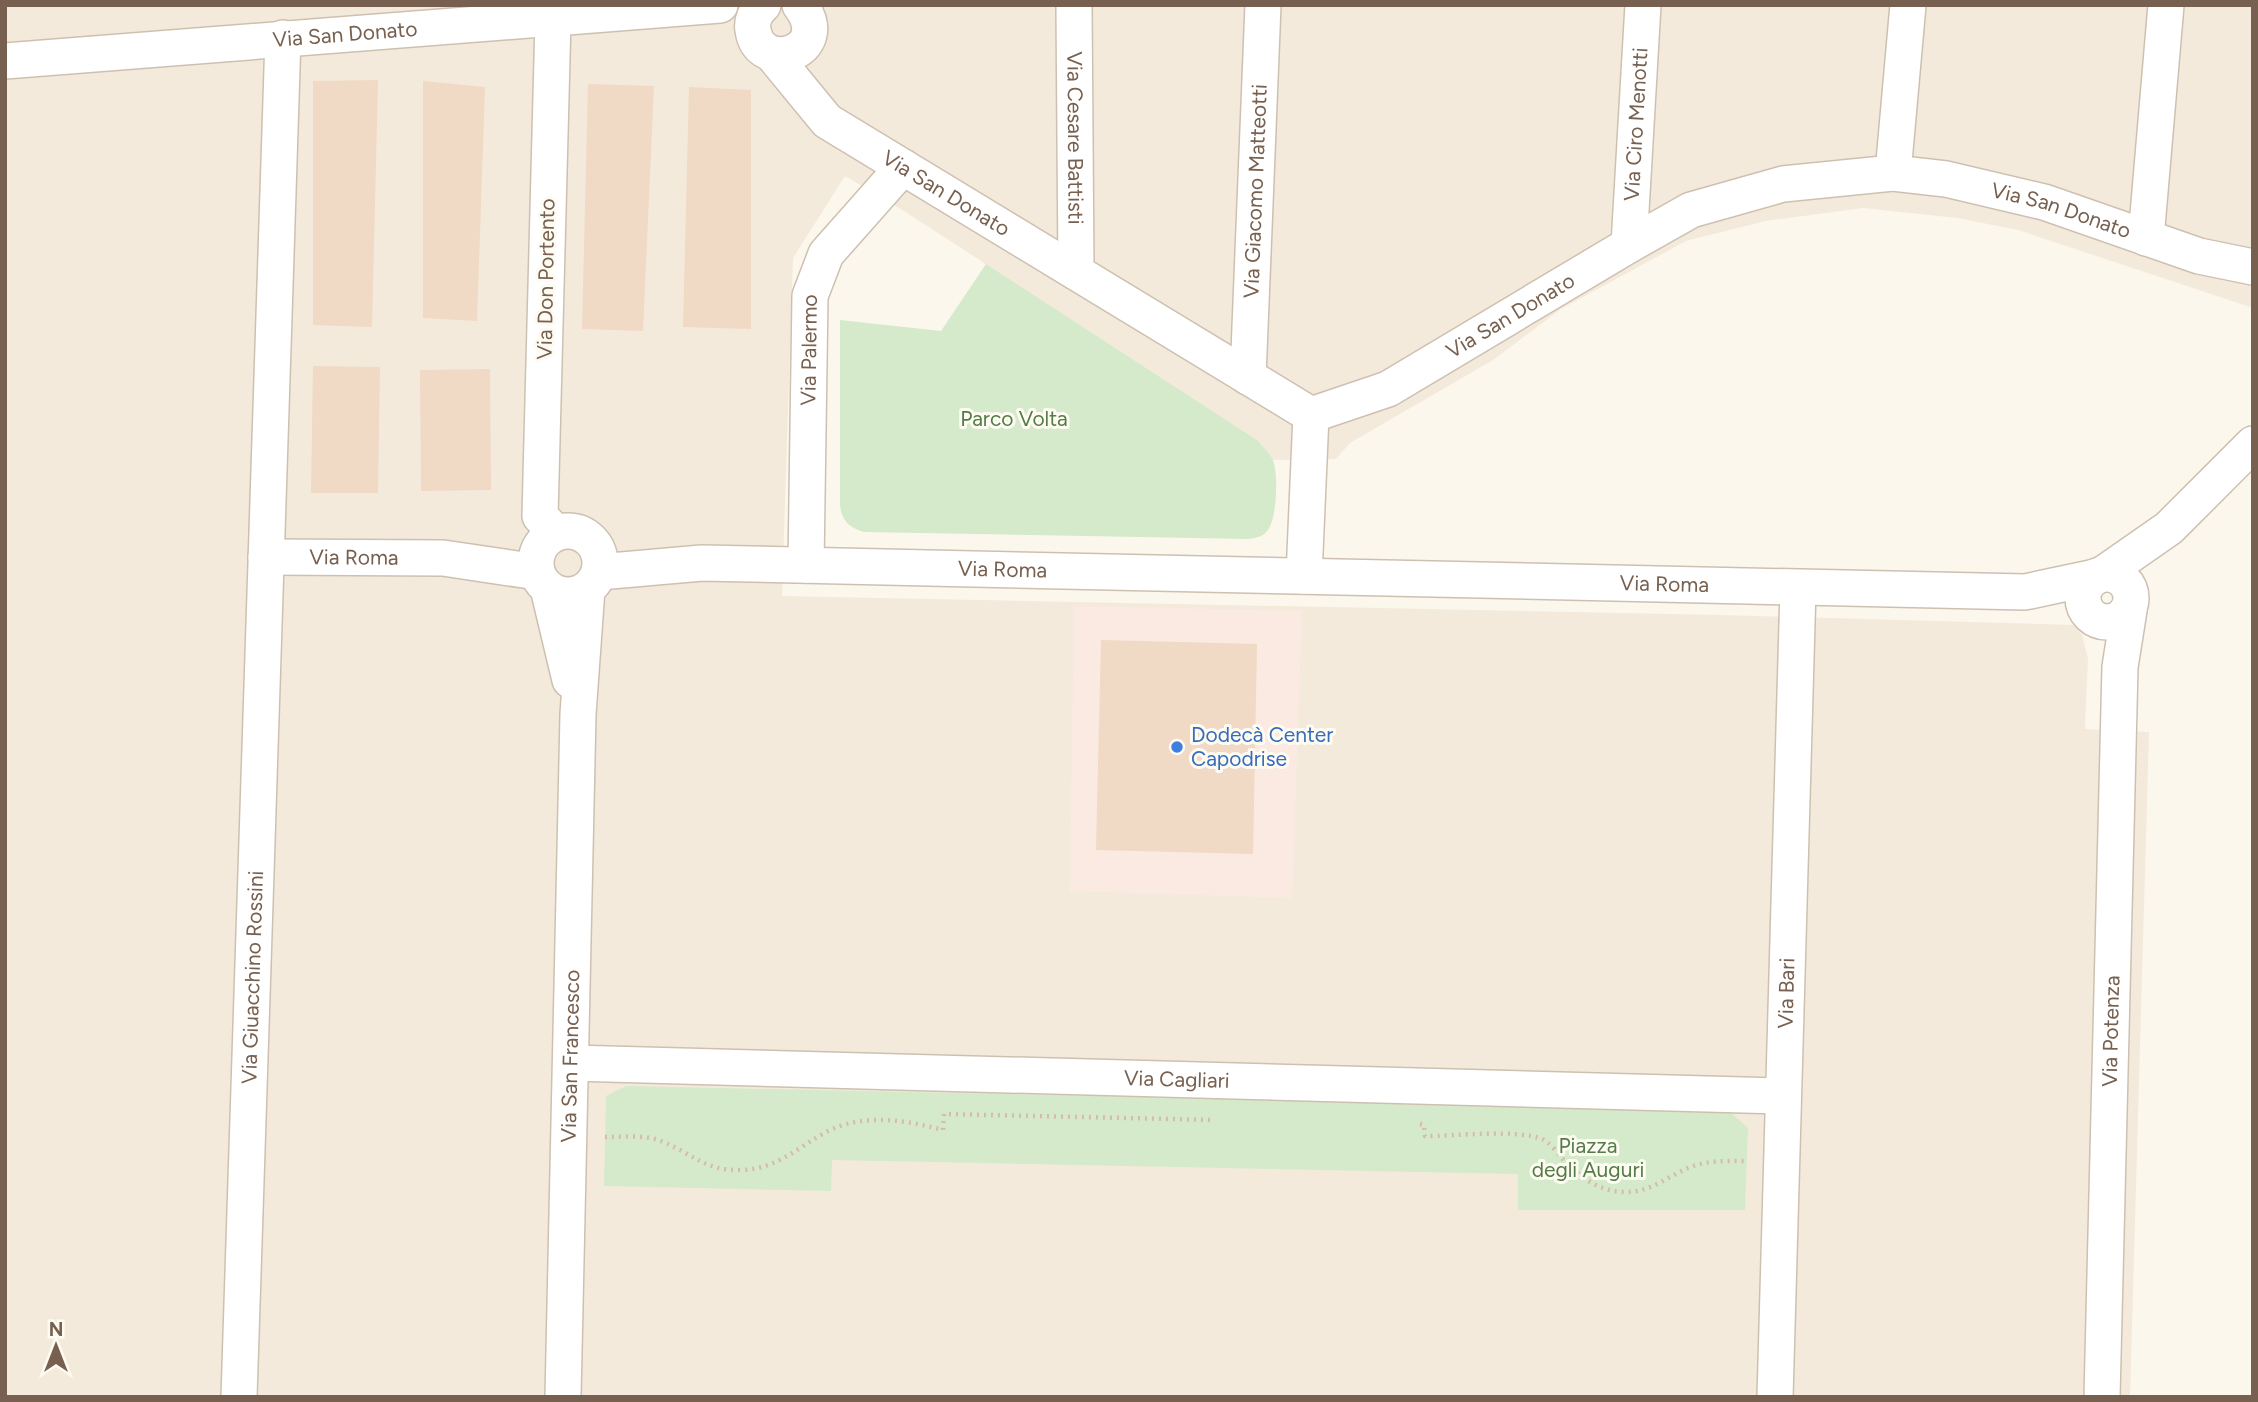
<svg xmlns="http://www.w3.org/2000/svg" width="2258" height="1402" viewBox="0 0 2258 1402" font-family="Figtree,sans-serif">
	<rect width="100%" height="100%" fill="#fcf7ec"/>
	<path fill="#f4eadb" d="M 5,5 L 2253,5 L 2253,308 L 2018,230 L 1957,218 L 1863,208 L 1766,221 L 1686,241 L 1561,309 L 1493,360 L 1350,443 L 1336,459 L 1273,460 L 1257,440 L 904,211 L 845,176 L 793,258 L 782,596 L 1722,615 L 2075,625 L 2082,635 L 2088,658 L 2085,729 L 2149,732 L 2130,1397 L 5,1397 Z"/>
	<path fill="#fbeae1" d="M 1074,606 L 1302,611 L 1292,898 L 1070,891 Z"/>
	<g fill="#d5eaca">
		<path d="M 986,264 L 1257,440 C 1262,446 1268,452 1272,458 C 1279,471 1277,518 1268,530 C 1263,537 1256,538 1248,539 L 864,532 C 849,528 841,520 840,504 L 840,320 L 941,331 Z"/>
		<path d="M 626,1086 L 1727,1109 L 1748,1128 L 1745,1210 L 1518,1210 L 1518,1174 L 832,1160 L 831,1191 L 604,1186 L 606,1096 Z"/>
	</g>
	<g fill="#f0d9c5">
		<path d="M 378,80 L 372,327 L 313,325 L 313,81 Z"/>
		<path d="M 423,81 L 485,87 L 477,321 L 423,318 Z"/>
		<path d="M 588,84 L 654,86 L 643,331 L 582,329 Z"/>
		<path d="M 689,87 L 751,90 L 751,329 L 683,327 Z"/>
		<path d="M 313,366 L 380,367 L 378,493 L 311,493 Z"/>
		<path d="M 490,369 L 491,490 L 421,491 L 420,370 Z"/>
		<path d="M 1101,640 L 1257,644 L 1253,854 L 1096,850 Z"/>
	</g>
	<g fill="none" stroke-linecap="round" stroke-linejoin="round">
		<defs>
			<g id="minor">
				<path d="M 763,5 C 756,11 751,21 753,30 C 760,76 836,52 800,5"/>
				<path id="s1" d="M 1074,5 L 1076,272"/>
				<path d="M 553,20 L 540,516 L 556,533"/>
				<path id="s2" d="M 772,54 L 827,121 L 1311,415 L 1388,389 L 1629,245 L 1691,210 L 1783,184 L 1893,173 L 1946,179 L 2044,202 L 2199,256 L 2253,267"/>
				<path id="s3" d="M 5,61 L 720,5"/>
				<path d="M 1893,173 L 1908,5"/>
				<path d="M 2146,238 L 2166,5"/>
				<path id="s4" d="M 1629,245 L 1643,5"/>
				<path id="s5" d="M 1248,377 L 1263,5"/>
				<circle cx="568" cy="563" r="32"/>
				<path id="s6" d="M 266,557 L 443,558 L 537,572"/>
				<path id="s7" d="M 806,565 L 810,296 L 826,254 L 903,167"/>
				<path id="s8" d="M 599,572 L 702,563 L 2025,592 L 2095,577"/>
				<circle cx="2107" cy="598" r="24"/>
				<path d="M 2103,574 L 2169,528 L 2253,444"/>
				<path d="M 1304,576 L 1311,415"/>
				<path d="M 548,588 L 570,680"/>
				<path id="s9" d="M 571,1063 L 1783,1096"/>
				<path id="s10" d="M 239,1397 L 283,38"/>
				<path id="s11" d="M 563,1397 L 578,714 L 587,589"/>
				<path id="s12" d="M 1775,1397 L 1798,588"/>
				<path id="s13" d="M 2102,1397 L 2120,667 L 2129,610"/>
			</g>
		</defs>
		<use href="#minor" stroke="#cec0b1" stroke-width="38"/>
		<g stroke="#d6bca7" stroke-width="4.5" stroke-dasharray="2 5" stroke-linecap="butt">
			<path d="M 1420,1124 L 1424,1125 L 1425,1136 C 1454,1136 1518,1129 1542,1139 C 1549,1142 1556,1151 1561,1157 C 1578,1176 1597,1191 1624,1192 C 1649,1193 1667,1177 1688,1168 C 1707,1160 1726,1161 1746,1161"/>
			<path d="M 605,1137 C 624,1137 646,1134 663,1142 C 695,1155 705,1171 742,1170 C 777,1169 798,1147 828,1131 C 865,1113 905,1120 943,1130 L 944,1114 L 1215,1120"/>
		</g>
		<use href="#minor" stroke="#fff" stroke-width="35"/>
	</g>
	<circle fill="#3f7fe0" stroke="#fefbf3" stroke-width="2.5" cx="1177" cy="747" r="7"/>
	<g text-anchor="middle" stroke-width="6" stroke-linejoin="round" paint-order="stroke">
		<g font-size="21" fill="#77604f" stroke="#fefbf3">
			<text dy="7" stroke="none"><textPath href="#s3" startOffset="341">Via San Donato</textPath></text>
			<text dy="7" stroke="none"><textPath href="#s4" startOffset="121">Via Ciro Menotti</textPath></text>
			<text dy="7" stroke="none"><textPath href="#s1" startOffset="133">Via Cesare Battisti</textPath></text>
			<text dy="7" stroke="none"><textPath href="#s5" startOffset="186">Via Giacomo Matteotti</textPath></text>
			<text dy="7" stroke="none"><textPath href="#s2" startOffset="226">Via San Donato</textPath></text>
			<text dy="7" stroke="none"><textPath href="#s2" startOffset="1465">Via San Donato</textPath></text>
			<text transform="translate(546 279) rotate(-89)" y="7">Via Don Portento</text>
			<text dy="7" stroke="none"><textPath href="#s2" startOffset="877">Via San Donato</textPath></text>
			<text dy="7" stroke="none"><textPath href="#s7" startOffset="215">Via Palermo</textPath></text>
			<text dy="7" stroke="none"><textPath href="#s6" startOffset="88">Via Roma</textPath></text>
			<text dy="7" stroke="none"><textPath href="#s8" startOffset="404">Via Roma</textPath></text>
			<text dy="7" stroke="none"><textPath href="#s8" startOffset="1066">Via Roma</textPath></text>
			<text dy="7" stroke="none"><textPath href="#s10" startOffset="420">Via Giuacchino Rossini</textPath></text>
			<text dy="7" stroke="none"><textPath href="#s12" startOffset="404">Via Bari</textPath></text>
			<text dy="7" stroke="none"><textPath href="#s13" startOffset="366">Via Potenza</textPath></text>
			<text dy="7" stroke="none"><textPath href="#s11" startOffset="341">Via San Francesco</textPath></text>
			<text dy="7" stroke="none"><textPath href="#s9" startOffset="606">Via Cagliari</textPath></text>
		</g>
		<g font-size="21" fill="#547c47" stroke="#fefbf3">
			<text x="1014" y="426">Parco Volta</text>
			<text x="1588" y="1153">Piazza<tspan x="1588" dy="24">degli Auguri</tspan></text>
		</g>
		<g font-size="21" fill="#366cbe" stroke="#fefbf3" text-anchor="start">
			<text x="1191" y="742">Dodecà Center<tspan x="1191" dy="24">Capodrise</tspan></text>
		</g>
	</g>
	<rect width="2258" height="1402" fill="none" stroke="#77604f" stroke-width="14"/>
	<g transform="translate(56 1346)" stroke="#fefbf3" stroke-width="5" paint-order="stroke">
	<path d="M0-5L12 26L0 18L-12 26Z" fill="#77604f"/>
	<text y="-10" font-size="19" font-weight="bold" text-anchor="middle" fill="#77604f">N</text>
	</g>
</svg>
